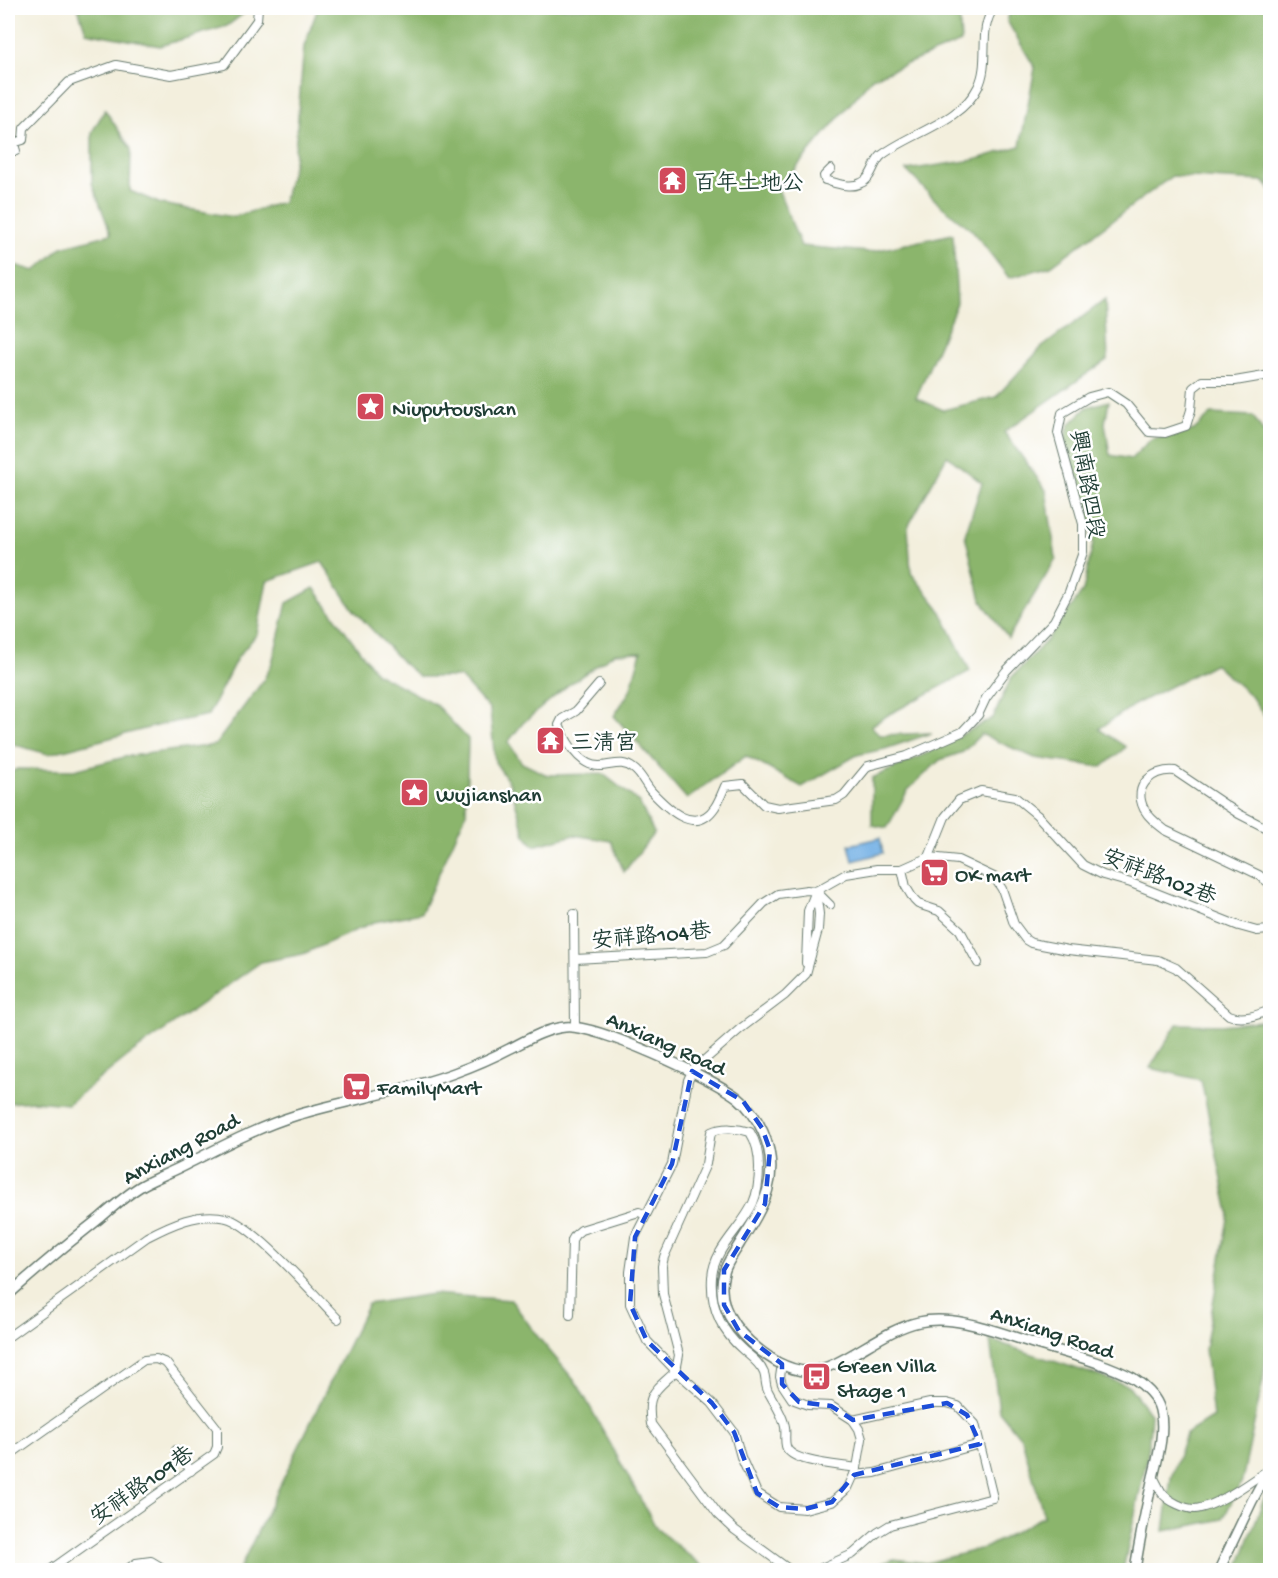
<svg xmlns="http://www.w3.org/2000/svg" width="1278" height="1578" viewBox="0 0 1278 1578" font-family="'Gochi Hand','LXGW WenKai TC',sans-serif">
	<rect width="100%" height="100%" fill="#fff"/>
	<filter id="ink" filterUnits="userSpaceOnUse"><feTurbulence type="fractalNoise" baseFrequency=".0167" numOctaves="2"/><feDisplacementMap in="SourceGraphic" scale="12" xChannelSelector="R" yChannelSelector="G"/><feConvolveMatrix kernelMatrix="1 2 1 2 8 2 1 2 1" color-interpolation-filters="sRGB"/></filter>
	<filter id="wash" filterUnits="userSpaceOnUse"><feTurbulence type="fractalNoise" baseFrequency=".008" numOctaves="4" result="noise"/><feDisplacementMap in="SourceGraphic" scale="24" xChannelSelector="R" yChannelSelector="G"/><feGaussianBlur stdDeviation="1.35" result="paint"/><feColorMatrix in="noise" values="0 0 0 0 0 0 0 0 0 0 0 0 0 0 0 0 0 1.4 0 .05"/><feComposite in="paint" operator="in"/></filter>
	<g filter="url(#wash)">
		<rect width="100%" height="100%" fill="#f3efdd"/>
		<g fill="#8bb56c" stroke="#557950" stroke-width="1.5">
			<path d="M 78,8 L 251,8 L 227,26 L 160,46 L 86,32 Z"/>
			<path d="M 318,8 L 959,8 L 961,42 L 872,78 L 778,189 L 801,246 L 869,252 L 953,234 L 957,303 L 916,398 L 943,410 L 996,397 L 1041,348 L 1105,300 L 1108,359 L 1004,432 L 1046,490 L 1056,559 L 1008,638 L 981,600 L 965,535 L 982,483 L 947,456 L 908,527 L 911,573 L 939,608 L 970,671 L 888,715 L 871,726 L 880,735 L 932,733 L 885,749 L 857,755 L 802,787 L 746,756 L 687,799 L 614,716 L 630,691 L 641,652 L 615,653 L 567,686 L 523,723 L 508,742 L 522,763 L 547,775 L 603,774 L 639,802 L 654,833 L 624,872 L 611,841 L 574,835 L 534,846 L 525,835 L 510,784 L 495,762 L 490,710 L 460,677 L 420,677 L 403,663 L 353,609 L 322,562 L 267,581 L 257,634 L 237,658 L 208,715 L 164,724 L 48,754 L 8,743 L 8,263 L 35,271 L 62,247 L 111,234 L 92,183 L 92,132 L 105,110 L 131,149 L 130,191 L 161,204 L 233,217 L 283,202 L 294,162 L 304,46 Z"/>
			<path d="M 1011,8 L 1270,8 L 1270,189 L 1263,181 L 1172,176 L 1051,266 L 1009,278 L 973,231 L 940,205 L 906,170 L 974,160 L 1020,146 L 1035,68 L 1007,21 Z"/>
			<path d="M 1109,401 L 1105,423 L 1110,455 L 1131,459 L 1151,439 L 1194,430 L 1211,414 L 1253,416 L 1270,442 L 1270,724 L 1251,696 L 1214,664 L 1134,705 L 1099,729 L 1126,747 L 1102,767 L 1035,758 L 981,734 L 963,752 L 940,760 L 908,790 L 887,828 L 872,825 L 872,778 L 930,752 L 993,718 L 1011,678 L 1046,641 L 1083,591 L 1093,543 L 1088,510 L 1064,442 L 1069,425 L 1087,407 Z"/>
			<path d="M 314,588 L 376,673 L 435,704 L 468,739 L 466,813 L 421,913 L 374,922 L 303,954 L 261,962 L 128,1056 L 68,1104 L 34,1101 L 8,1103 L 8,774 L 17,769 L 74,770 L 129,756 L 215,745 L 263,681 L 272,663 L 287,603 Z"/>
			<path d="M 1270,1020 L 1269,1327 L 1263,1381 L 1242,1481 L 1223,1519 L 1164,1531 L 1171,1478 L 1186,1434 L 1213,1417 L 1205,1349 L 1229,1213 L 1201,1080 L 1150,1068 L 1177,1024 L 1221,1025 Z"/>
			<path d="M 433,1294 L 511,1300 L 538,1337 L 578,1385 L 657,1529 L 707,1570 L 239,1570 L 368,1304 Z"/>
			<path d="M 990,1340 L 1129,1386 L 1151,1415 L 1148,1453 L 1123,1570 L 862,1570 L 894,1559 L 927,1563 L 987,1547 L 1044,1516 L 1022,1439 L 999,1411 Z"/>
			<path d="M 1270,1482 L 1270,1570 L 1236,1570 L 1238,1569 Z"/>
		</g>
		<path fill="#73b0e5" stroke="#49768c" stroke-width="1.5" d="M 880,838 L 883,853 L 853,861 L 849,845 Z"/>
	</g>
	<g filter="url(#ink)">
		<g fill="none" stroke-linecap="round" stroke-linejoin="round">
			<defs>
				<g id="minor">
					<path d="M 8,125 L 16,151"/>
					<path d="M 13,143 L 23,140 L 24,128 L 69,82 L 116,65 L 171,75 L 224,65 L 257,20 L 258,8"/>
					<path d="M 831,169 L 824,176 L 825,180 C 836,183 850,189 861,183 C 873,178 873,162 882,155 C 911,133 962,121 978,87 C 991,62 977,30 994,8"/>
					<path d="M 599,684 L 576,711 L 562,719 L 559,725 C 566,741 579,766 599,766 C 612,766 622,759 634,769 C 641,774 645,784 651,791 C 667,808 695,837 715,807 C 719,801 722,793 725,786 L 743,784 L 764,805 L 778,808 L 836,800 L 844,795 L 868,766 L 907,756 L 962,732 L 978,715 L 986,698 L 1006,671 L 1054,621 L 1069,592 L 1083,552 L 1083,524 L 1058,433 L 1062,413 L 1089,397 L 1108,392 L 1126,404 L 1149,432 L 1165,433 L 1186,426 L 1191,410 L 1193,388 L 1202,381 L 1235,381 L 1270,375"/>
					<path d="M 1270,830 L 1239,814 L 1175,771 C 1153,769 1132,785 1144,809 C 1149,818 1157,824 1165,830 L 1259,875 L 1270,884"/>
					<path d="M 929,857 L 958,860 L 994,877 L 1002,889 L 1014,924 L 1026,940 L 1031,943 L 1068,950 L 1158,960 L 1176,968 L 1229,1015 C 1242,1021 1258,1015 1270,1010"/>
					<path d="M 902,869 L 906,887 L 914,900 L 918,904 L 939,911 L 960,930 L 978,963"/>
					<path d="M 816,891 L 846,874 L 877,869 L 902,869 L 929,857 L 945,817 L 959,800 L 981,791 L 1015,797 L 1037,815 L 1083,865 L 1103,875 L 1131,883 L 1239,926 L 1257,931 L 1269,930 L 1270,926"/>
					<path d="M 816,891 L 830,905"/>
					<path d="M 574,914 L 575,1026"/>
					<path d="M 575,959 L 707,952 L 724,945 L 764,903 L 778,894 L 807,890 L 816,891"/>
					<path d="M 806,963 L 808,911 L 815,893"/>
					<path d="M 570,1315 L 572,1240 L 575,1235 L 581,1230 L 639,1212 L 646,1215"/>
					<path d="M 8,1337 L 147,1237 C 170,1225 199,1211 226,1218 C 255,1225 314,1295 338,1319"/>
					<path d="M 782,1364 L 780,1377 L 782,1384 L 792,1399 L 808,1405 L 831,1406 L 853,1420 L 859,1429 L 862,1439 L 857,1468 L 848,1488 L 832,1502 L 805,1509 L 779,1507 L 757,1493 L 741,1457 L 734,1432 L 712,1403 L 676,1371 L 647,1341 L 630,1304 L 630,1272 L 635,1237 L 672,1164 L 688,1080 L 692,1071 L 740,1029 L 785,995 L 806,974 L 818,930 L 819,914 L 816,891"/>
					<path d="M 676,1371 L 679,1355 L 663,1294 L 662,1266 L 664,1257 L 706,1164 L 711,1132 C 722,1127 738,1128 750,1132 C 757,1143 759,1154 759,1167 C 759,1178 758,1192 753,1203 C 742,1228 714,1248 712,1277 C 710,1307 721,1331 743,1350 C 750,1356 760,1363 764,1373 C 766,1378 765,1385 768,1391 C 773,1401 781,1412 784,1423 C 787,1430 784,1438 786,1446 C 790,1463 841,1465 857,1468"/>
					<path d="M 676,1371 C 655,1391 646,1393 651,1424 L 718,1514 L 735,1530 L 790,1570"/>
					<path d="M 176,1450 L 191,1471"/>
					<path d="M 8,1456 L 144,1360 L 156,1359 L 166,1363 L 217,1428 L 217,1447 L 214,1454 L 50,1570"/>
					<path d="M 854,1475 L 875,1473 L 980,1444"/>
					<path d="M 1153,1476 C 1156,1482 1159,1488 1162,1493 C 1168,1501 1185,1509 1195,1509 C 1216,1507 1252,1481 1269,1469"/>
					<path d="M 126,1570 L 136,1563 L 151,1561 L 166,1570"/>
					<path d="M 817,1570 L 853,1554 L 877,1533 L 890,1525 L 993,1498 L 975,1424 L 958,1406 L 947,1403 L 930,1403 L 853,1420"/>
				</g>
				<g id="tertiary">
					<path d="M 8,1295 C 38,1268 68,1243 100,1218 C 113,1207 126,1195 141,1186 C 155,1178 172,1172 187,1164 C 223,1146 258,1127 297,1115 C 349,1099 403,1092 454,1073 C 473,1066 492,1058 509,1049 C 527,1040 545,1029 565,1027 C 594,1023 713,1078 738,1098 C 748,1106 758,1120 763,1132 C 782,1176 764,1206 740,1243 C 735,1252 726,1263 724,1273 C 713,1312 747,1344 777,1362 C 787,1367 798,1372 810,1371 C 842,1369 881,1330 919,1322 C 957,1314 999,1333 1036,1344 C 1068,1354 1103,1362 1133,1378 C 1144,1385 1157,1397 1160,1410 C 1166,1433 1156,1463 1151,1486 C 1145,1514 1139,1542 1135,1570"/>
					<path d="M 1219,1570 L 1252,1501 L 1270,1468"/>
				</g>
			</defs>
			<use href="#minor" stroke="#697b6f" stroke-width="10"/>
			<use href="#tertiary" stroke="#697b6f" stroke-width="12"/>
			<use href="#minor" stroke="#fff" stroke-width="8"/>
			<use href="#tertiary" stroke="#fff" stroke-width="9"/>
		</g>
	</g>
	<path fill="none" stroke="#1d4ed8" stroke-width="4.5" stroke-dasharray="12 8" stroke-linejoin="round" d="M 692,1071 L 743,1101 L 762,1128 L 770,1150 L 765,1204 L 724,1270 L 724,1305 L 739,1331 L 782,1364 L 782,1384 L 799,1402 L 831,1406 L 853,1420 L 947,1403 L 967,1415 L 980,1444 L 854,1475 L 832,1502 L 805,1509 L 779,1507 L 757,1493 L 734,1432 L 712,1403 L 647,1341 L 630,1304 L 635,1237 L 672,1164 Z"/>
	<defs>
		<symbol id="temple-square" viewBox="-11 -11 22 22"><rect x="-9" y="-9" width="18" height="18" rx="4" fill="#d1495b" stroke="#fff"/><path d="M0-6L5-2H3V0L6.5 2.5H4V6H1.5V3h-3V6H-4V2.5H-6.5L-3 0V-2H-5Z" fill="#fff"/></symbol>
		<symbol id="sight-square" viewBox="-11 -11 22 22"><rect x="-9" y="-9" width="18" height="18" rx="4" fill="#d1495b" stroke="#fff"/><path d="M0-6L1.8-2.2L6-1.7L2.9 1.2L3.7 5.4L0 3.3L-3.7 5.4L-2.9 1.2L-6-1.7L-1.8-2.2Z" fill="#fff"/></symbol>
		<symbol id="supermarket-square" viewBox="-11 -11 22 22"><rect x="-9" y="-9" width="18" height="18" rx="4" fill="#d1495b" stroke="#fff"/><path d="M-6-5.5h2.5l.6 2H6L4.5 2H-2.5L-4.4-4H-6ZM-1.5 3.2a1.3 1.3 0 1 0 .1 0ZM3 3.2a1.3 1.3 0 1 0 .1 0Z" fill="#fff"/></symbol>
		<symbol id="bus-square" viewBox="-11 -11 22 22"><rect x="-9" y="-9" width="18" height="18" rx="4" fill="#d1495b" stroke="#fff"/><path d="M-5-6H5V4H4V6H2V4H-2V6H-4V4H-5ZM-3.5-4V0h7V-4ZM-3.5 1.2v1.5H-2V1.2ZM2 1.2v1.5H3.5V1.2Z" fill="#fff"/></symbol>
	</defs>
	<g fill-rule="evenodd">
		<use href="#temple-square" x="656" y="164" width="33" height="33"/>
		<use href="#sight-square" x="354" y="390" width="33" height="33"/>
		<use href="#temple-square" x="534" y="724" width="33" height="33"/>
		<use href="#sight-square" x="398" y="776" width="33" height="33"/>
		<use href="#supermarket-square" x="918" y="856" width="33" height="33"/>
		<use href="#supermarket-square" x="340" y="1070" width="33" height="33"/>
		<use href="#bus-square" x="800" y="1360" width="33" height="33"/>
	</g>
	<g text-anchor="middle" stroke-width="5" stroke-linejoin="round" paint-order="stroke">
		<g font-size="22" fill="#1f3d34" stroke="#fff" text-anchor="start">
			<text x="694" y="189">百年土地公</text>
			<text x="392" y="415">Niuputoushan</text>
			<text x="571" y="749">三清宮</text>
			<text x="436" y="801">Wujianshan</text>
			<text x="955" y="881">OK mart</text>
			<text x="377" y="1094">FamilyMart</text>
			<text x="837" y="1372">Green Villa<tspan x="837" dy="25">Stage 1</tspan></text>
		</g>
		<g font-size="22" fill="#1f3d34" stroke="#fff">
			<text transform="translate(1089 484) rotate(80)" y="8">興南路四段</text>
			<text transform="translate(1160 875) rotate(21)" y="8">安祥路102巷</text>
			<text transform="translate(651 934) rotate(-5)" y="8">安祥路104巷</text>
			<text transform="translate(667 1042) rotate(24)" y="8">Anxiang Road</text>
			<text transform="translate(180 1147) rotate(-28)" y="8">Anxiang Road</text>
			<text transform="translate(1053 1331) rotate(18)" y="8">Anxiang Road</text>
			<text transform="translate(141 1484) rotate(-35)" y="8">安祥路109巷</text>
		</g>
	</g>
	<rect width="1278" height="1578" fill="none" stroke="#fff" stroke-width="30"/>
</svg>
